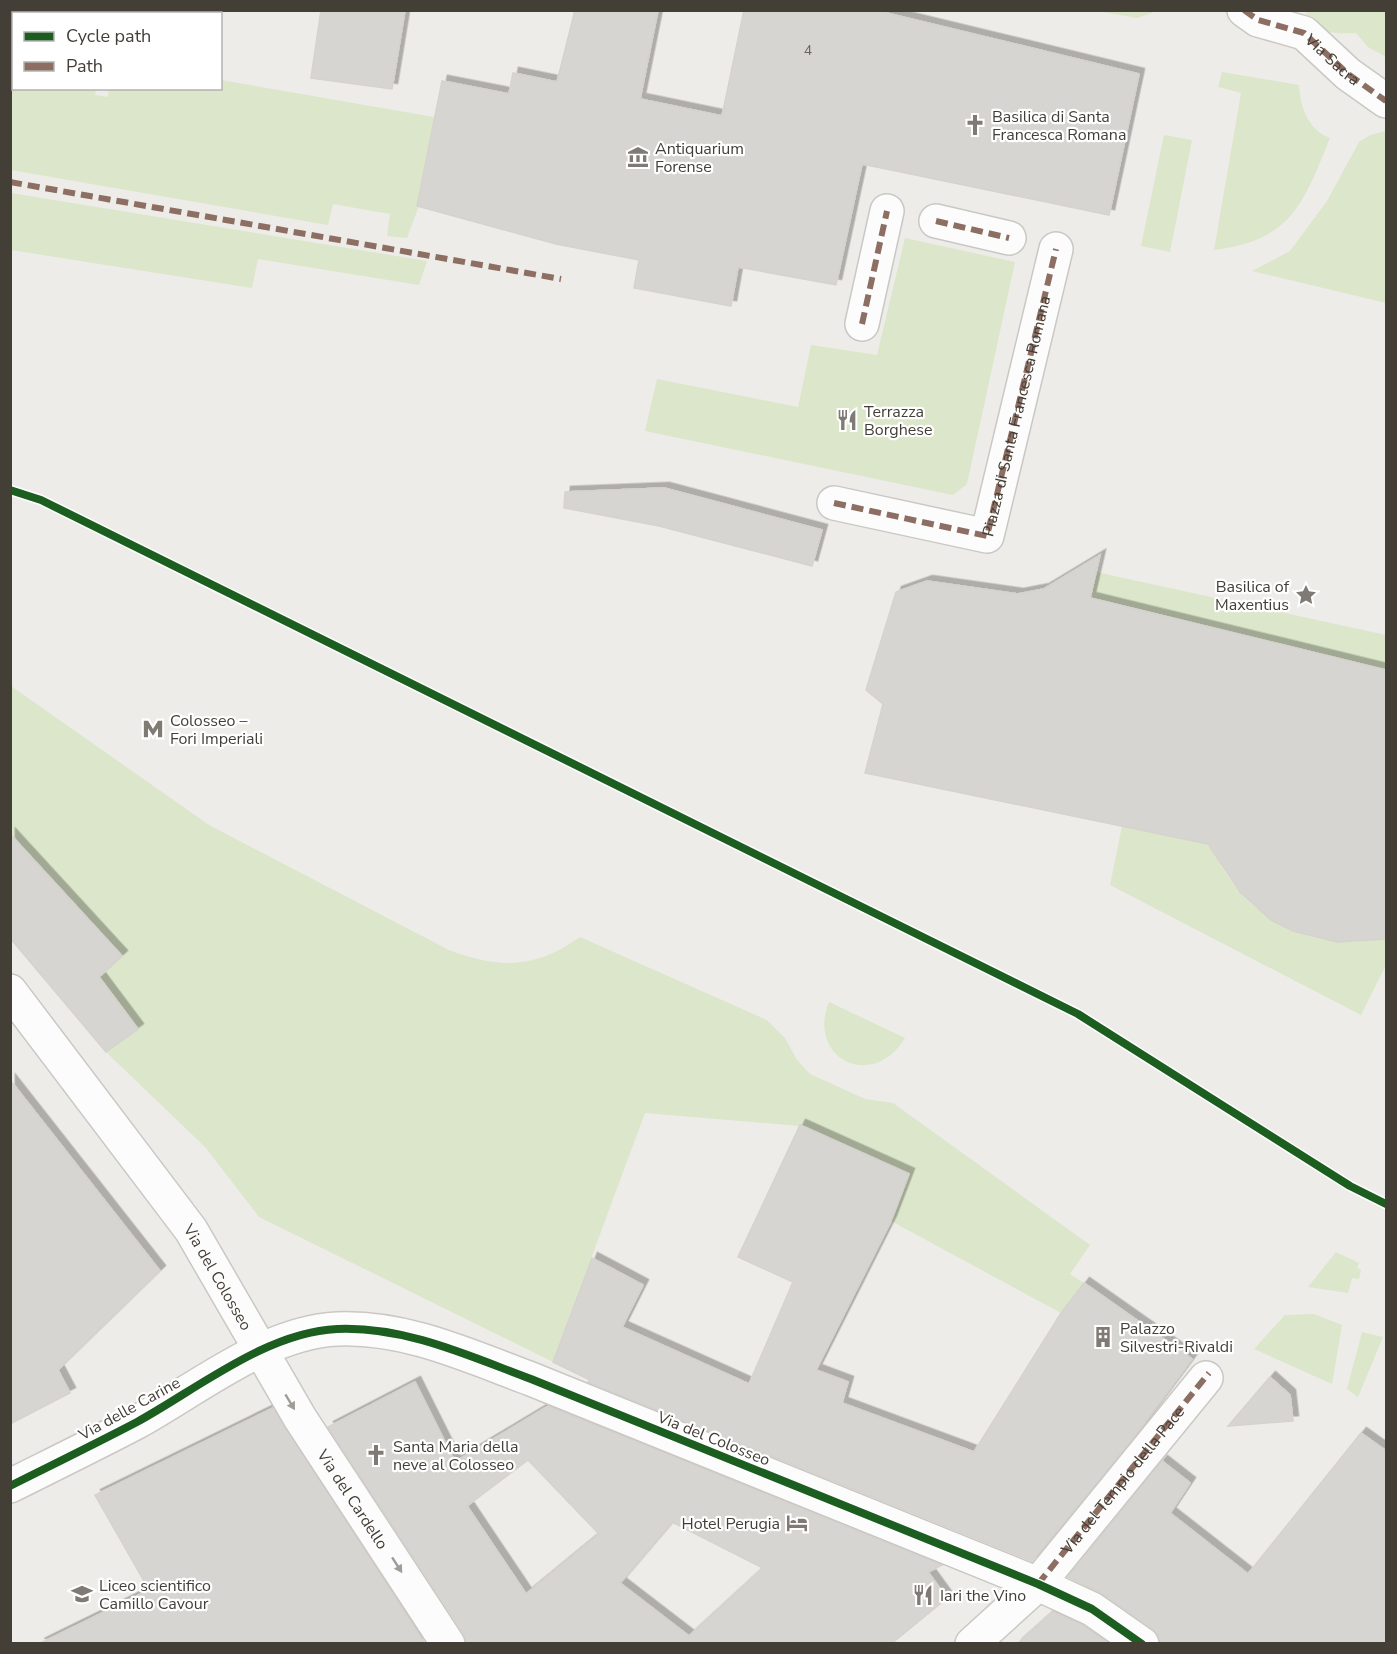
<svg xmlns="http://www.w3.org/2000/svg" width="1397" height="1654" viewBox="0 0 1397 1654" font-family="'Nunito Sans',sans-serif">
	<defs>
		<filter id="shadow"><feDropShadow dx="5.5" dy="-5.5" stdDeviation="0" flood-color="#0004"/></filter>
	</defs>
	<rect width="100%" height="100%" fill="#eeece8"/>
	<g fill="#dbe6ca">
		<path d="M 1152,10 L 1152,13 L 1137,18 L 1097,11 Z"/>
		<path d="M 10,11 L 34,11 L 34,13 L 14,14 L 14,88 L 96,89 L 95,95 L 108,97 L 109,89 L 220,88 L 221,80 L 451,120 L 407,238 L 387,236 L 390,214 L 333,204 L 328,225 L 11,170 Z"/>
		<path d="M 1306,11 L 1386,11 L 1386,57 L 1368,47 L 1356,33 C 1336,34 1313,34 1306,11 Z"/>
		<path d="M 1222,72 L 1299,85 C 1300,106 1308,130 1330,138 C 1303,204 1292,240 1214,250 L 1241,93 L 1218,87 Z"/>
		<path d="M 1386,131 L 1386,303 L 1252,271 L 1290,251 L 1327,201 L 1359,142 L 1370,135 Z"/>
		<path d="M 1164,135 L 1192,140 L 1170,252 L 1141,246 Z"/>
		<path d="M 10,193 L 11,193 L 427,261 L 419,285 L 258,259 L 252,288 L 11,250 Z"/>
		<path d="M 905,238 L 1015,262 L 967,484 L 953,495 L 645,431 L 657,379 L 798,407 L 811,345 L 877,355 Z"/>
		<path d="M 1096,572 L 1386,635 L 1386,670 L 1090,597 Z"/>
		<path d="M 11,686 L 209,825 L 449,950 C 499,969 535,969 580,937 L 767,1020 L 785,1038 L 797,1060 L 810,1074 L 865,1099 L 893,1103 L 1090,1245 L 1070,1274 L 1084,1283 L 1061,1313 L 891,1221 L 909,1174 L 800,1126 L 645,1113 L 553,1361 L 598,1384 L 259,1217 L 205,1147 L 106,1052 L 138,1029 L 99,977 L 122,956 L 11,834 Z"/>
		<path d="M 1122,826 L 1208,844 C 1218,859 1226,876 1239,891 C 1274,932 1333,951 1386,937 L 1386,965 L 1361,1015 L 1110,885 Z"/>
		<path d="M 829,1002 L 905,1038 C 872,1092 806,1058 829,1002 Z"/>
		<path d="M 1336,1252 L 1359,1263 L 1357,1268 L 1361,1270 L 1359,1279 L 1352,1278 L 1348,1293 L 1308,1287 Z"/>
		<path d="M 1314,1314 L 1342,1325 L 1332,1384 L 1254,1349 L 1285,1315 Z"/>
		<path d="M 1362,1332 L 1383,1337 L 1358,1397 L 1347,1389 Z"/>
	</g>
	<g fill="#d7d5d1" stroke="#d6d3ce" stroke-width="1.5" fill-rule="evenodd" filter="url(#shadow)">
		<path d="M 321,10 L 405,10 L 392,89 L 311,78 Z"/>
		<path d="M 575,10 L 658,10 L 640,99 L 722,116 L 744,10 L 874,10 L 1139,74 L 1109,215 L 862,164 L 836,285 L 738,267 L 731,306 L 634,288 L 639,260 L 556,244 L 417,206 L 442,81 L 509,94 L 513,73 L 557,82 Z"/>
		<path d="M 664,488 L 822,530 L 812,566 L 659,526 L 564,508 L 565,492 Z"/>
		<path d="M 1100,555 L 1090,598 L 1386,670 L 1386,939 L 1337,942 L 1293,931 L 1271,920 L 1240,892 L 1208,844 L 865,773 L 883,704 L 866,690 L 896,592 L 927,581 L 1018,594 L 1044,589 Z"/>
		<path d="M 10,834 L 122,956 L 99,977 L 138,1029 L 106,1052 L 10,938 Z"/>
		<path d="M 10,1080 L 160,1271 L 58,1370 L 70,1393 L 10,1424 Z"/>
		<path d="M 800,1125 L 909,1174 L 891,1221 L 816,1370 L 848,1382 L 842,1403 L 974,1452 L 1061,1313 L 1084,1283 L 1192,1359 L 1131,1441 L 1032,1561 L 588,1382 L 590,1380 L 553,1362 L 592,1258 L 643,1285 L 622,1327 L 749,1384 L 793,1282 L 738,1257 Z"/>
		<path d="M 1270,1377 L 1290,1395 L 1293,1421 L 1228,1426 Z"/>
		<path d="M 415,1382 L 455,1462 L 548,1406 L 942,1565 L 928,1572 L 947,1598 L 891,1644 L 467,1644 L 464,1634 L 328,1427 ZM 528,1460 L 599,1534 L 526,1594 L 467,1506 ZM 672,1522 L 763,1568 L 689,1636 L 620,1583 Z"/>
		<path d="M 273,1408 L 425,1644 L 39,1644 L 149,1590 L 95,1495 Z"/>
		<path d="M 1361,1433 L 1386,1451 L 1386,1644 L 1160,1644 L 1153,1629 L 1103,1594 L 1068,1577 L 1162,1461 L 1190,1483 L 1170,1513 L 1248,1574 Z"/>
		<path d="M 1053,1612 L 1083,1625 L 1109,1644 L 1017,1644 Z"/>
	</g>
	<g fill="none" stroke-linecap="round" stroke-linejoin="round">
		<defs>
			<g id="street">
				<path id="s1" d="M 1244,10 L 1258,20 L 1304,33 L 1348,74 L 1386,101"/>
				<path d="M 936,221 L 1009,238"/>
				<path d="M 862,324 L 887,211"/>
				<path d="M 834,503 L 987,536 L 1056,249"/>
				<path id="s2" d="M 10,991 L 191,1230 L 300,1418 L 448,1644"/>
				<path d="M 10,1486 C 52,1465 95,1444 137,1422 C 197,1389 267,1332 337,1329 C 405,1326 469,1356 531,1379 L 1038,1584 L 1092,1609 L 1142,1644"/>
				<path d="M 972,1644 L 1038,1584 L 1206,1378"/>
			</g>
		</defs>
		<use href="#street" stroke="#cac8c4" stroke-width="36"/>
		<use href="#street" stroke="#fcfcfc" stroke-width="33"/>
		<g stroke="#8d6e63" stroke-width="6" stroke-dasharray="12 6" stroke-linecap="butt">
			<path d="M 1244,10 L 1258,20 L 1304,33 L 1348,74 L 1386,101"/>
			<path d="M 10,182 L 561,279"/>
			<path d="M 936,221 L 1009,238"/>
			<path d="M 862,324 L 887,211"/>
			<path id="s3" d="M 834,503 L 987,536 L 1056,249"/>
			<path id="s4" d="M 1038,1584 L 1209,1373"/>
		</g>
		<defs>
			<g id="cycleway">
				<path d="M 10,490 L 41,500 L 1078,1014 L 1350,1186 L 1386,1204"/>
				<path d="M 10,1486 C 52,1465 95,1444 137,1422 C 197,1389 267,1332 337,1329 C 405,1326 469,1356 531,1379 L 1038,1584 L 1092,1609 L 1142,1644"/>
			</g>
		</defs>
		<use href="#cycleway" stroke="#fff" stroke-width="11"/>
		<use href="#cycleway" stroke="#1b5e20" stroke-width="8"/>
	</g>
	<defs><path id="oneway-solid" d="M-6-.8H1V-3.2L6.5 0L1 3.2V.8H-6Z" transform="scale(1.5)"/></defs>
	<g fill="#a09d99">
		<use href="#oneway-solid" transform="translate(290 1402) rotate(59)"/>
		<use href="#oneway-solid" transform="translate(397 1565) rotate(57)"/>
	</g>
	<defs>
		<symbol id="church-bare" viewBox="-9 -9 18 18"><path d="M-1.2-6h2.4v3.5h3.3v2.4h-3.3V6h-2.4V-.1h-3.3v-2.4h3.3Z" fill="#7f7b74" stroke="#fff" stroke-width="2.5" paint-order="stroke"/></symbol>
		<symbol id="museum-bare" viewBox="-9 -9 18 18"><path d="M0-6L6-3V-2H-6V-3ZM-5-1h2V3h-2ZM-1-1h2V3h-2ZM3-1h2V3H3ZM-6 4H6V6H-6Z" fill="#7f7b74" stroke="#fff" stroke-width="2.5" paint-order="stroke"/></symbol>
		<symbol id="restaurant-bare" viewBox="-9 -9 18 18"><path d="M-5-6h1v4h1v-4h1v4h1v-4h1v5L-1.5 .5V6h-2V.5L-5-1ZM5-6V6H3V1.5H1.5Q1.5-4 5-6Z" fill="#7f7b74" stroke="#fff" stroke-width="2.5" paint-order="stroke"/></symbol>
		<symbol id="sight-bare" viewBox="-9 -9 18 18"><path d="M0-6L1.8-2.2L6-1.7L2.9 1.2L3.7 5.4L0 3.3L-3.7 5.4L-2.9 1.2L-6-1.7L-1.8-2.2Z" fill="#7f7b74" stroke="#fff" stroke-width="2.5" paint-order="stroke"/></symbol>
		<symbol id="metro-bare" viewBox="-9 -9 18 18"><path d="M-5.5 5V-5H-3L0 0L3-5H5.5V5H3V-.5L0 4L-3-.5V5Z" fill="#7f7b74" stroke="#fff" stroke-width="2.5" paint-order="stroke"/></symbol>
		<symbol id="building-bare" viewBox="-9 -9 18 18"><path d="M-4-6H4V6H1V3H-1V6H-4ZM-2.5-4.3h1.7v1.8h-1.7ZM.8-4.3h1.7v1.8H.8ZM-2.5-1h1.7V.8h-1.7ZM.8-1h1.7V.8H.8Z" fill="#7f7b74" stroke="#fff" stroke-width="2.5" paint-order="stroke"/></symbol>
		<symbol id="hotel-bare" viewBox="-9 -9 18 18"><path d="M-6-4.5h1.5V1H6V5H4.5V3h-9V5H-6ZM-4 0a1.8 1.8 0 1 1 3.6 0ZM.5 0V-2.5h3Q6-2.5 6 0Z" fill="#7f7b74" stroke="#fff" stroke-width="2.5" paint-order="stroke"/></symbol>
		<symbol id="school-bare" viewBox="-9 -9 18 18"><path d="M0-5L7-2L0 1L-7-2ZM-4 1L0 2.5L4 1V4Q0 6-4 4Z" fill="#7f7b74" stroke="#fff" stroke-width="2.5" paint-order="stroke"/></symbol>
	</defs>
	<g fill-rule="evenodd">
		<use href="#church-bare" x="960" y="110" width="30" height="30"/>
		<use href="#museum-bare" x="623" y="142" width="30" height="30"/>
		<use href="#restaurant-bare" x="832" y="405" width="30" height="30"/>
		<use href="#sight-bare" x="1291" y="580" width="30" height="30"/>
		<use href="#metro-bare" x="138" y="714" width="30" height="30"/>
		<use href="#building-bare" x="1088" y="1322" width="30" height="30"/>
		<use href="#church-bare" x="361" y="1440" width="30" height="30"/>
		<use href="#hotel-bare" x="782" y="1508" width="30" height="30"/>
		<use href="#school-bare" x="67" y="1579" width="30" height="30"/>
		<use href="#restaurant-bare" x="908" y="1580" width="30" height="30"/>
	</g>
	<g text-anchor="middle" stroke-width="4.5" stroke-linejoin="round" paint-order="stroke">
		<g font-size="14" fill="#69645e">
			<text x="808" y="55">4</text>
		</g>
		<g font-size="16" fill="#433e36" stroke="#fff">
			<text dy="6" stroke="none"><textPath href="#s1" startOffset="104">Via Sacra</textPath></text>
			<text dy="6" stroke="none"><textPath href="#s3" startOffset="280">Piazza di Santa Francesca Romana</textPath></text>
			<text dy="6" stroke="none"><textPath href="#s2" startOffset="354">Via del Colosseo</textPath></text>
			<text transform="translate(129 1408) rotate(-29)" y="6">Via delle Carine</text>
			<text transform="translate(714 1438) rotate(22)" y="6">Via del Colosseo</text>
			<text dy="6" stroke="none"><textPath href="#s4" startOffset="134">Via del Tempio della Pace</textPath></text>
			<text dy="6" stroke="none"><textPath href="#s2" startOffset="614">Via del Cardello</textPath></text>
		</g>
		<g font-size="16" fill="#433e36" stroke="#fff" text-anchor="start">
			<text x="992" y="122">Basilica di Santa<tspan x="992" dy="18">Francesca Romana</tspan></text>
			<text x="655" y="154">Antiquarium<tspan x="655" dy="18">Forense</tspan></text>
			<text x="864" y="417">Terrazza<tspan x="864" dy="18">Borghese</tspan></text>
			<text x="1289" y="592" text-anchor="end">Basilica of<tspan x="1289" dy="18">Maxentius</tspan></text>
			<text x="170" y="726">Colosseo –<tspan x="170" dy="18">Fori Imperiali</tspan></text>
			<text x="1120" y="1334">Palazzo<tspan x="1120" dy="18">Silvestri-Rivaldi</tspan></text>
			<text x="393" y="1452">Santa Maria della<tspan x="393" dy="18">neve al Colosseo</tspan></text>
			<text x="780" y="1529" text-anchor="end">Hotel Perugia</text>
			<text x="99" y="1591">Liceo scientifico<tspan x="99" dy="18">Camillo Cavour</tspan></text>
			<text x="940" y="1601">Iari the Vino</text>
		</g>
	</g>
	<rect width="1397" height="1654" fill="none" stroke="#433e36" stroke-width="24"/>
	<rect x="12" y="12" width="210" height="78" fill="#ffffff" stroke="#b4b2af" stroke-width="1.5"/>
	<rect x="24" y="32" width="30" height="9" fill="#1b5e20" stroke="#b4b2af" stroke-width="1.5"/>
	<text x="66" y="42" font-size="18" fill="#433e36">Cycle path</text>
	<rect x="24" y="62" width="30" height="9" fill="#8d6e63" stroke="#b4b2af" stroke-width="1.5"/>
	<text x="66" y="72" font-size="18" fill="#433e36">Path</text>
</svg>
